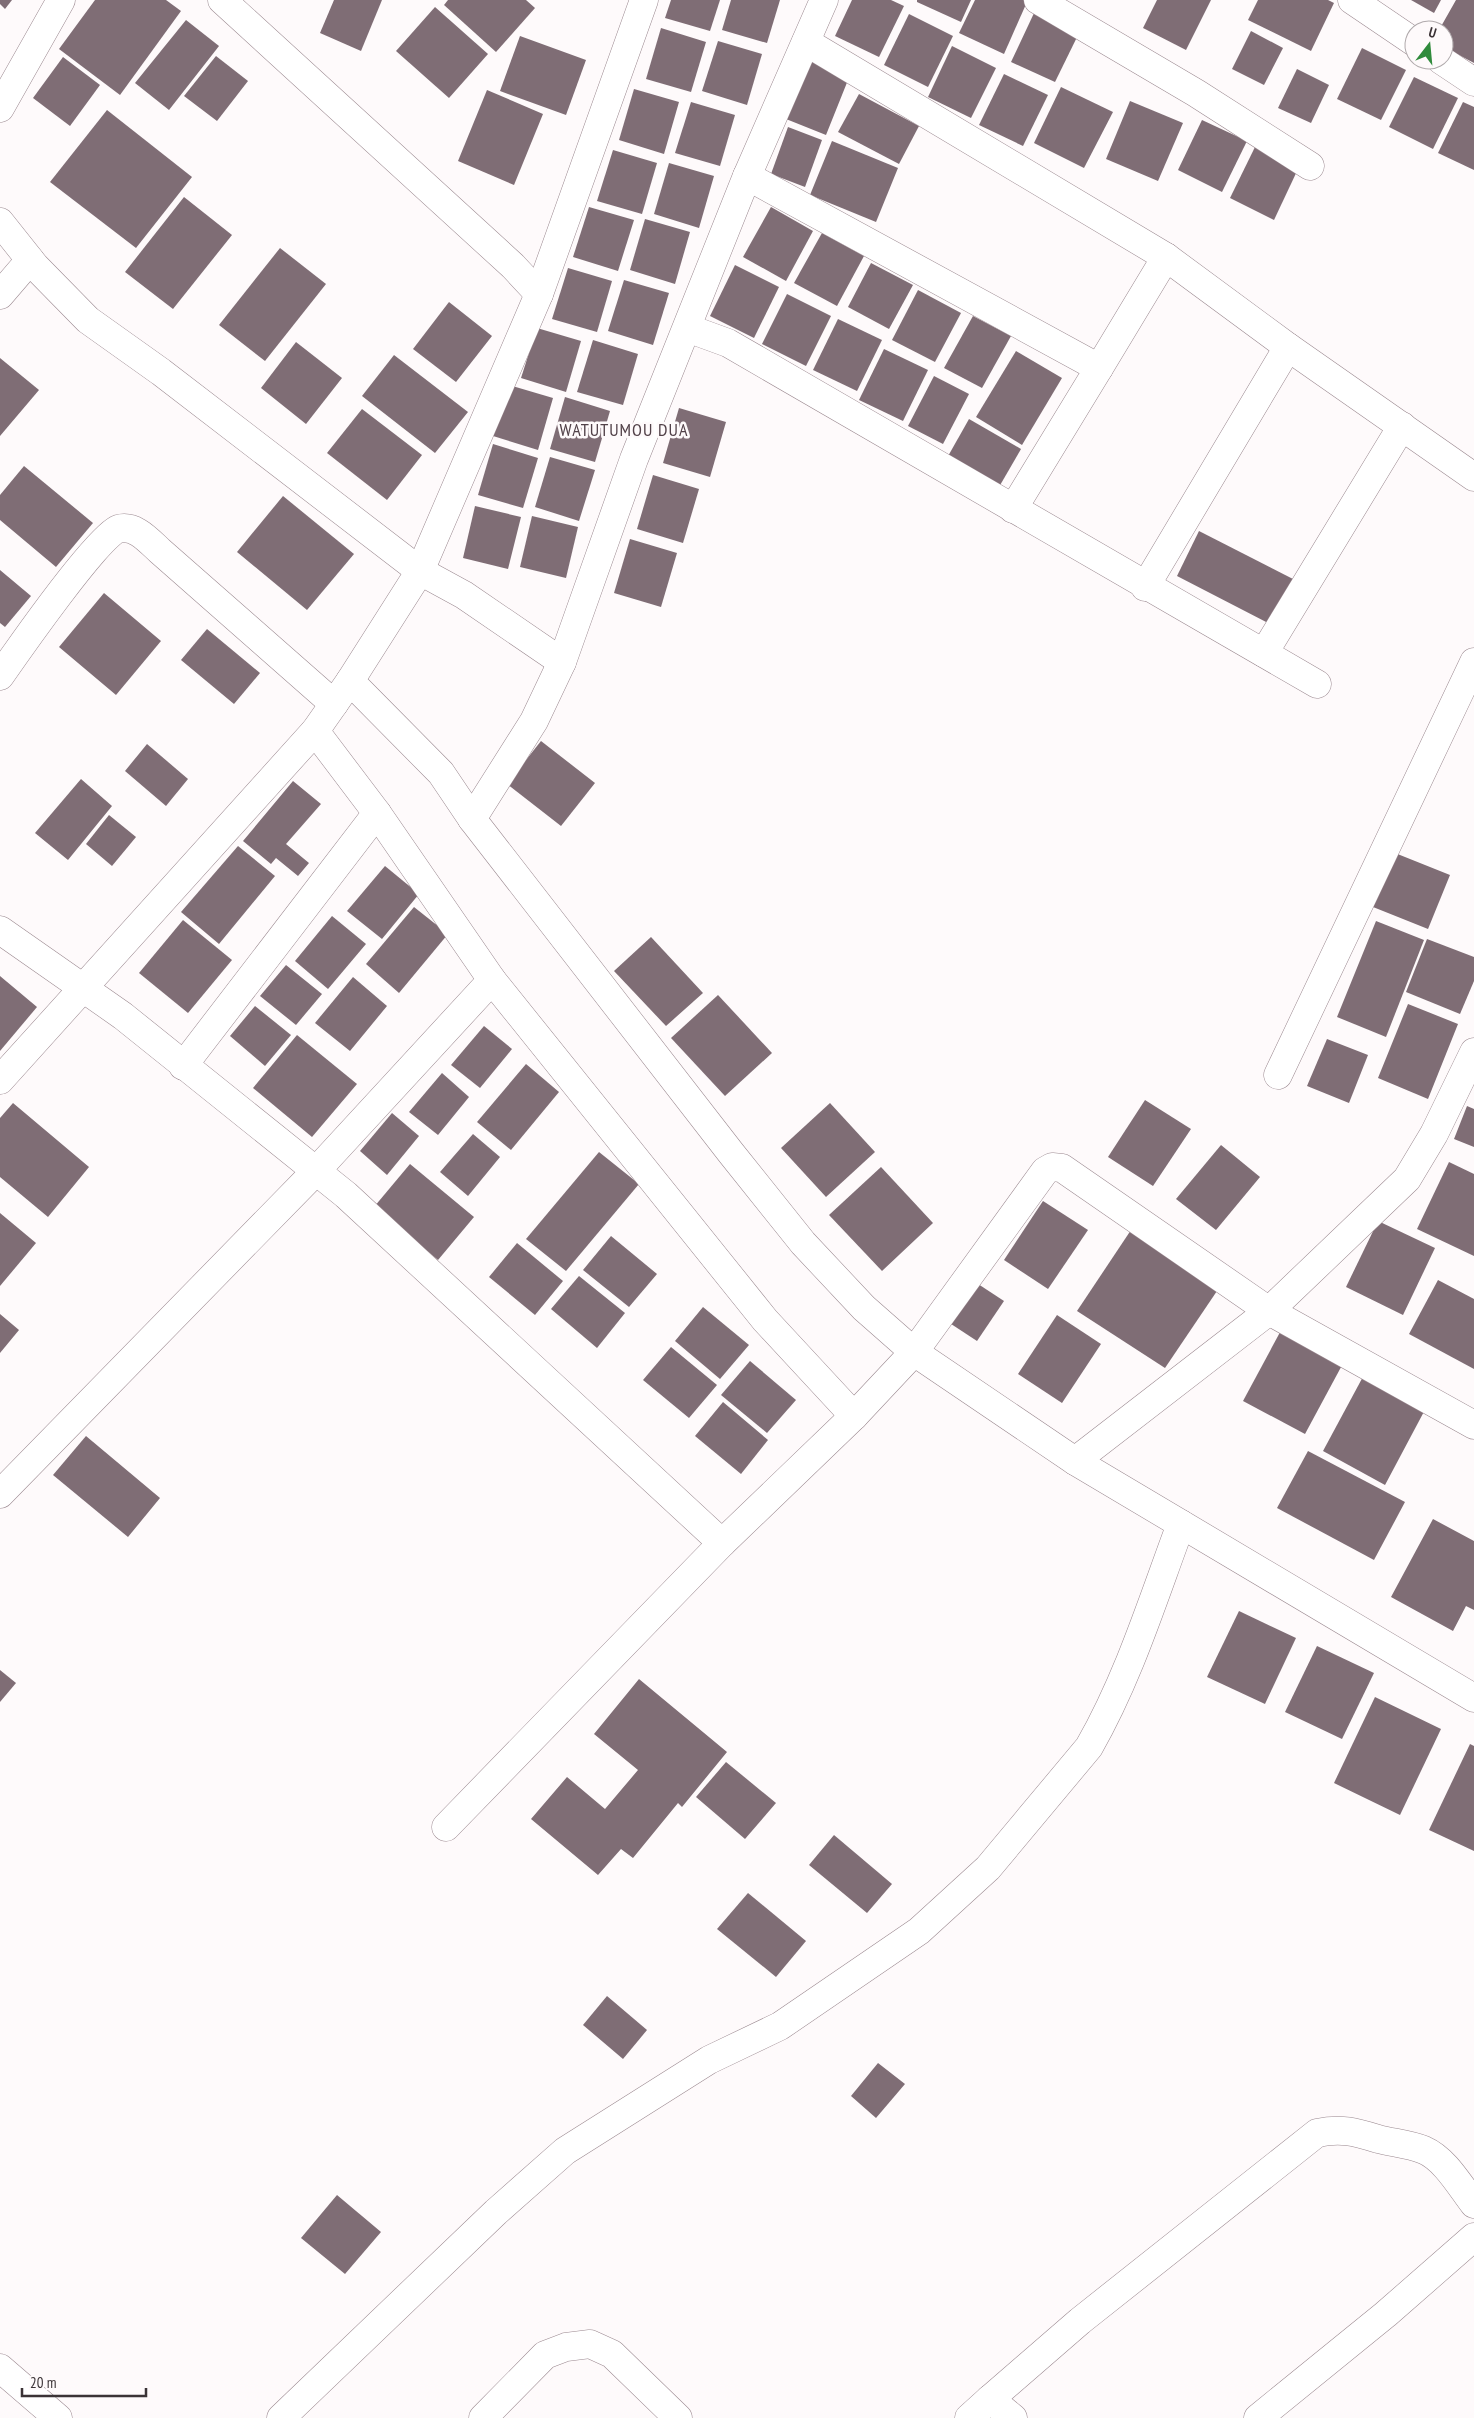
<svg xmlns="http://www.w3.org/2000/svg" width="1474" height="2418" viewBox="0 0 1474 2418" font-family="'PT Sans Narrow',sans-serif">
	<rect width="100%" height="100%" fill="#fefafb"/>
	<g fill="#7f6d75">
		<path d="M 0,0 L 12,0 L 5,9 L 0,4 Z"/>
		<path d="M 95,0 L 166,0 L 181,11 L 120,95 L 59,49 Z"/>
		<path d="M 334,0 L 382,0 L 361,51 L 320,33 Z"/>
		<path d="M 448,0 L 526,0 L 535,8 L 496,52 L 444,5 Z"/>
		<path d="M 671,0 L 720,0 L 710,31 L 665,18 Z"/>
		<path d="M 731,0 L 780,0 L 767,43 L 722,30 Z"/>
		<path d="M 852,0 L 891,0 L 904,6 L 879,57 L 835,36 Z"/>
		<path d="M 917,0 L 971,0 L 961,22 L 917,2 Z"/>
		<path d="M 975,0 L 1023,0 L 1027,2 L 1004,54 L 959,33 Z"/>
		<path d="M 1157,0 L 1211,0 L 1186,50 L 1143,28 Z"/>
		<path d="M 1258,0 L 1328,0 L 1334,3 L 1311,51 L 1248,20 Z"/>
		<path d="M 1411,0 L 1441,0 L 1434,13 Z"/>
		<path d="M 1456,0 L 1474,0 L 1474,63 L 1444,47 L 1444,30 L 1439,30 Z"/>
		<path d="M 435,7 L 488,54 L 449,98 L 396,51 Z"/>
		<path d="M 1035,11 L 1080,31 L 1055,82 L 1011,62 Z"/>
		<path d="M 909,14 L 953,36 L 928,87 L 884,65 Z"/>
		<path d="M 186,20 L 219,46 L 169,110 L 135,83 Z"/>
		<path d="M 661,28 L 706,42 L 691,92 L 646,79 Z"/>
		<path d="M 1251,31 L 1283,48 L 1264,85 L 1232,69 Z"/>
		<path d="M 520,36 L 586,60 L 566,115 L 500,91 Z"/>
		<path d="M 718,41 L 762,54 L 747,105 L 702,91 Z"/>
		<path d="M 952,46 L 996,68 L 971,118 L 928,97 Z"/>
		<path d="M 1362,48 L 1406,70 L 1381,120 L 1337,99 Z"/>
		<path d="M 216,56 L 248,81 L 217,121 L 184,96 Z"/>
		<path d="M 63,57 L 100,85 L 70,126 L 33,98 Z"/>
		<path d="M 806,57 L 850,75 L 826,135 L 781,117 Z"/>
		<path d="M 1297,69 L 1329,85 L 1311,123 L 1278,108 Z"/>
		<path d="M 1004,74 L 1048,95 L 1023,146 L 979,125 Z"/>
		<path d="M 1414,77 L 1458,98 L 1433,149 L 1389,127 Z"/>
		<path d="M 1061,87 L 1113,112 L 1084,168 L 1034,143 Z"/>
		<path d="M 634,89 L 679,102 L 664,154 L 619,140 Z"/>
		<path d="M 487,90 L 543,114 L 514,185 L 458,161 Z"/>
		<path d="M 859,94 L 919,126 L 899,164 L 838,132 Z"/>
		<path d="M 1130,101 L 1183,123 L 1158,181 L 1106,159 Z"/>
		<path d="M 691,102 L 735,115 L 720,166 L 675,153 Z"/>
		<path d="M 1463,102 L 1474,107 L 1474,170 L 1438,153 Z"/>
		<path d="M 107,110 L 192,177 L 136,248 L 50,182 Z"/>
		<path d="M 1202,120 L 1247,141 L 1222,192 L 1178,170 Z"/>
		<path d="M 788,127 L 822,140 L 805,187 L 771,174 Z"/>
		<path d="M 832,141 L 898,168 L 876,222 L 810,195 Z"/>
		<path d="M 1255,147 L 1298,169 L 1274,220 L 1230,198 Z"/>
		<path d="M 613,150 L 657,163 L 642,214 L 597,201 Z"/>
		<path d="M 669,163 L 714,176 L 699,228 L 654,214 Z"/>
		<path d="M 184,197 L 232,235 L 173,309 L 125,272 Z"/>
		<path d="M 589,207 L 634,220 L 618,271 L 573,257 Z"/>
		<path d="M 771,207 L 813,231 L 786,281 L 743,257 Z"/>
		<path d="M 645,219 L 690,232 L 675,284 L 630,270 Z"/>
		<path d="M 822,233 L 864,256 L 837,306 L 794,283 Z"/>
		<path d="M 280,248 L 326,284 L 265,361 L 219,325 Z"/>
		<path d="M 871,263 L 913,285 L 889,329 L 848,307 Z"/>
		<path d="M 735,265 L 779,287 L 754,338 L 710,316 Z"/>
		<path d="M 568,268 L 612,281 L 597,332 L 552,319 Z"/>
		<path d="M 624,280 L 669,293 L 653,345 L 608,331 Z"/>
		<path d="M 918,290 L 961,313 L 935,362 L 892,340 Z"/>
		<path d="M 787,294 L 831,316 L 806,366 L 762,344 Z"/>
		<path d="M 449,302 L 492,336 L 456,382 L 413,349 Z"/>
		<path d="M 973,316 L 1011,336 L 982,388 L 944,368 Z"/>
		<path d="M 838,319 L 882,340 L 857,391 L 813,370 Z"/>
		<path d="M 537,328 L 581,341 L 566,392 L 521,378 Z"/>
		<path d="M 593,340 L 638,354 L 623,405 L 577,392 Z"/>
		<path d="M 296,342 L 342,378 L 306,424 L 261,388 Z"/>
		<path d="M 884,349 L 928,370 L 903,421 L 859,400 Z"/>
		<path d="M 1016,351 L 1062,378 L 1022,445 L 976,417 Z"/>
		<path d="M 394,355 L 468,412 L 435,453 L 362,396 Z"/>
		<path d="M 0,358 L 39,390 L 0,436 Z"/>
		<path d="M 934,376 L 969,394 L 943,444 L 908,426 Z"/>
		<path d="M 509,385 L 553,398 L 538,450 L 493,436 Z"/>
		<path d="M 565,397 L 610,411 L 595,462 L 550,449 Z"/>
		<path d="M 679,408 L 726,422 L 710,477 L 663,463 Z"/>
		<path d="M 362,409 L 422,455 L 387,500 L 327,453 Z"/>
		<path d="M 969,419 L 1021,449 L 999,487 L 947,458 Z"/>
		<path d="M 493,444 L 538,458 L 523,508 L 478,495 Z"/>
		<path d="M 550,457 L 595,470 L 579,521 L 535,507 Z"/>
		<path d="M 24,466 L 93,523 L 56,567 L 0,520 L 0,495 Z"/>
		<path d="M 653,475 L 699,489 L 683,543 L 637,529 Z"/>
		<path d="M 283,496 L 354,554 L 307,610 L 237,552 Z"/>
		<path d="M 475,506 L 521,517 L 508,569 L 463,558 Z"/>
		<path d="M 532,516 L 578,527 L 566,578 L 520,567 Z"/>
		<path d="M 1199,531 L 1293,579 L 1270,624 L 1177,576 Z"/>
		<path d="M 630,539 L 677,553 L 661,607 L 614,593 Z"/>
		<path d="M 0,570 L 31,596 L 5,627 L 0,623 Z"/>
		<path d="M 104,593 L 161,641 L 116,695 L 59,647 Z"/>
		<path d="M 207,629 L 260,673 L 234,704 L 181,660 Z"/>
		<path d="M 541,741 L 595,783 L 561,826 L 507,784 Z"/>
		<path d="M 147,744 L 188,779 L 166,806 L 125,771 Z"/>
		<path d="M 81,779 L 112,806 L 68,860 L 35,833 Z"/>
		<path d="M 293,781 L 321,804 L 286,844 L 309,863 L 298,876 L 276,858 L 271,864 L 243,841 Z"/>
		<path d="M 109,815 L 136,837 L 112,866 L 86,844 Z"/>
		<path d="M 238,846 L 275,876 L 219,944 L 181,912 Z"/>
		<path d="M 1395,853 L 1450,875 L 1428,929 L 1373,907 Z"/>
		<path d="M 385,866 L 419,894 L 382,939 L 347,911 Z"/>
		<path d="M 414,907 L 448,934 L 399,993 L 366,964 Z"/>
		<path d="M 332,916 L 366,944 L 328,989 L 295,961 Z"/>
		<path d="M 183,920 L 232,960 L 188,1013 L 139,973 Z"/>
		<path d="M 1376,921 L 1424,940 L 1386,1037 L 1337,1017 Z"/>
		<path d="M 651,937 L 703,993 L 666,1026 L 614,971 Z"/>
		<path d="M 1427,939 L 1474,957 L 1474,981 L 1460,1014 L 1406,992 Z"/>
		<path d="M 286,965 L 322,994 L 296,1025 L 260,996 Z"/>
		<path d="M 0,976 L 37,1007 L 0,1051 Z"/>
		<path d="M 353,977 L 387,1006 L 350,1051 L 315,1023 Z"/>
		<path d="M 718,995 L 772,1053 L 725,1096 L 671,1038 Z"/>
		<path d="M 1408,1004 L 1458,1024 L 1428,1099 L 1378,1078 Z"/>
		<path d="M 255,1006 L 291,1035 L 265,1066 L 230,1036 Z"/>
		<path d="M 484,1026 L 512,1049 L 480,1088 L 451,1065 Z"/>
		<path d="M 297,1035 L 357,1084 L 312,1137 L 253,1088 Z"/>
		<path d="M 1327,1039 L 1368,1055 L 1349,1103 L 1307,1086 Z"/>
		<path d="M 526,1064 L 559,1092 L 511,1150 L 477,1122 Z"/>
		<path d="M 442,1073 L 469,1097 L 438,1135 L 409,1112 Z"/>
		<path d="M 1145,1100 L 1191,1129 L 1153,1186 L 1108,1157 Z"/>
		<path d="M 13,1103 L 89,1167 L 48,1217 L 0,1177 L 0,1118 Z"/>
		<path d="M 830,1103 L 875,1152 L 826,1197 L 781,1148 Z"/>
		<path d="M 1467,1106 L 1474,1109 L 1474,1147 L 1454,1139 Z"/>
		<path d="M 392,1113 L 419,1136 L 387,1175 L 360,1151 Z"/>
		<path d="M 473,1134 L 500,1157 L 468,1196 L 440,1172 Z"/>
		<path d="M 1221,1145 L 1260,1177 L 1216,1230 L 1176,1199 Z"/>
		<path d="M 599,1152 L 639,1184 L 566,1271 L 526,1239 Z"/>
		<path d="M 1449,1162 L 1474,1174 L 1474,1256 L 1417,1229 Z"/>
		<path d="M 410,1164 L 474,1217 L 438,1260 L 374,1207 Z"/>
		<path d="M 881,1167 L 933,1223 L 882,1271 L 829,1215 Z"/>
		<path d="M 1043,1201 L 1088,1230 L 1048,1289 L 1004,1260 Z"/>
		<path d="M 0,1213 L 36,1243 L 0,1286 Z"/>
		<path d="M 1378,1221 L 1435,1248 L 1403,1315 L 1346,1287 Z"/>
		<path d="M 1131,1230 L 1219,1288 L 1165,1368 L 1077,1311 Z"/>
		<path d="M 611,1236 L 657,1274 L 629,1307 L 583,1270 Z"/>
		<path d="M 517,1243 L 563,1281 L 535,1315 L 489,1277 Z"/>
		<path d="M 579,1276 L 625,1313 L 597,1348 L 551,1309 Z"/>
		<path d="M 972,1280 L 1004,1301 L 977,1341 L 945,1320 Z"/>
		<path d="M 1438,1280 L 1474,1299 L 1474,1369 L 1409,1334 Z"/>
		<path d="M 703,1307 L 749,1345 L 720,1379 L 675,1341 Z"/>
		<path d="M 0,1314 L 19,1330 L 0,1353 Z"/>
		<path d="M 1057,1315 L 1101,1344 L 1062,1403 L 1018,1374 Z"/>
		<path d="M 1285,1323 L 1347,1356 L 1305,1434 L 1243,1401 Z"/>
		<path d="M 671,1347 L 717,1385 L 689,1418 L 643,1380 Z"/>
		<path d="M 750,1361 L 796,1400 L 767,1433 L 721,1395 Z"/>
		<path d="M 1365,1373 L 1427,1406 L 1385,1485 L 1323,1451 Z"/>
		<path d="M 723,1402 L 768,1440 L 741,1474 L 695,1436 Z"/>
		<path d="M 86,1436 L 160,1498 L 128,1537 L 53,1475 Z"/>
		<path d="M 1308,1451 L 1405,1502 L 1374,1560 L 1277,1508 Z"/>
		<path d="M 1433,1519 L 1474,1541 L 1474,1610 L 1466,1606 L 1453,1631 L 1391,1597 Z"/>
		<path d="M 1239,1611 L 1296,1638 L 1265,1704 L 1207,1677 Z"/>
		<path d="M 1317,1646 L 1374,1673 L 1342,1739 L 1285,1712 Z"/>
		<path d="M 0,1670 L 16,1683 L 0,1702 Z"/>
		<path d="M 639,1679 L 727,1752 L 682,1807 L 678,1803 L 633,1858 L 621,1849 L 598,1875 L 531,1819 L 567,1777 L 605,1809 L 638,1770 L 594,1734 Z"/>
		<path d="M 1375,1697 L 1441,1729 L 1400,1815 L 1334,1783 Z"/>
		<path d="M 1470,1744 L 1474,1746 L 1474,1851 L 1429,1830 Z"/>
		<path d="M 726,1762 L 776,1803 L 745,1839 L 696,1797 Z"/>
		<path d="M 834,1835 L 892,1884 L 867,1913 L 809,1865 Z"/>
		<path d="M 748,1893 L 806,1941 L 776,1977 L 717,1929 Z"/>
		<path d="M 607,1996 L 647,2030 L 623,2059 L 583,2025 Z"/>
		<path d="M 878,2063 L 905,2084 L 876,2118 L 851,2096 Z"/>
		<path d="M 337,2195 L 381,2232 L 345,2274 L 301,2238 Z"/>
	</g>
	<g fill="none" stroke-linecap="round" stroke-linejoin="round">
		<defs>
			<g id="minor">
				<path d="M 222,0 L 513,266 L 539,294"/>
				<path d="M 644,0 L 539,294 L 420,571 L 350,681 L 441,773 L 472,819 L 731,1153 L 803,1243 L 864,1308 L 914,1352 L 1075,1461 L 1474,1698"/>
				<path d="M 1038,0 L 1196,93 L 1310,166"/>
				<path d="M 1352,0 L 1414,42"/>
				<path d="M 806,42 L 1166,257 L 1288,347 L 1474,477"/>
				<path d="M 1441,60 L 1474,82"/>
				<path d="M 0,108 L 61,0"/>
				<path d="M 747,176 L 1099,368 L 1013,509"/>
				<path d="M 0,222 L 35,266 L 88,320 L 161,372 L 420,571 L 464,595 L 562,662"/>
				<path d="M 0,295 L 30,260"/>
				<path d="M 687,328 L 728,343 L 1317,684"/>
				<path d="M 1099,368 L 1166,257"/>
				<path d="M 1145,587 L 1288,347"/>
				<path d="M 1264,653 L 1402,426"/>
				<path d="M 0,676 C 16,653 99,534 118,529 C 135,524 149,541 160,551 L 334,704"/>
				<path d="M 315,731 L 377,813 L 492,980 L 765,1320 L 854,1416"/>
				<path d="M 472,819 L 534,721 L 562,662 L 634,459 L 747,176 L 824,0"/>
				<path d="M 0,930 L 123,1016 L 346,1195 L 722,1543 L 446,1827"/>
				<path d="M 183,1066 L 377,813"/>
				<path d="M 1278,1075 L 1474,662"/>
				<path d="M 0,1080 L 315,731 L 350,681"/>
				<path d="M 1075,1461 L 1269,1311 L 1407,1179 L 1434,1134 L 1474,1052"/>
				<path d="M 0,1494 L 316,1171 L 492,980"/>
				<path d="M 722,1543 L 854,1416 L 914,1352 L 1045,1171 L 1052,1167 L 1062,1168 L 1269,1311 L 1474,1425"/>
				<path d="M 0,2368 L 58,2418"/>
				<path d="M 281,2418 L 496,2212 L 565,2151 L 709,2060 L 780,2026 L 919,1931 L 988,1868 L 1089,1747 C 1129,1677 1153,1599 1181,1524"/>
				<path d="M 483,2418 L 545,2355 L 566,2347 L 590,2344 L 612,2354 L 678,2418"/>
				<path d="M 969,2418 L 990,2399"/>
				<path d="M 1013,2418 L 990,2399 L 1080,2321 L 1317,2133 C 1342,2128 1355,2132 1378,2139 C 1394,2143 1409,2144 1424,2150 C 1445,2159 1460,2186 1474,2204"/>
				<path d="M 1258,2418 L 1386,2314 L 1474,2237"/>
			</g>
		</defs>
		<use href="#minor" stroke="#9b8990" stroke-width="29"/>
		<use href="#minor" stroke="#fff" stroke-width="28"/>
	</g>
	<g text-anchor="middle" stroke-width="5" stroke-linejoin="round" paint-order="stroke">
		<g font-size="18" letter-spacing="1" fill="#524249" stroke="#fefafb">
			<text x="624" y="436">WATUTUMOU DUA</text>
		</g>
	</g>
	<g transform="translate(1429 45) rotate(16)"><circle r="24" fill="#fefafb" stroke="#b0aaac"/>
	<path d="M0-4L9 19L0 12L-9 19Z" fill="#308b3c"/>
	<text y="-8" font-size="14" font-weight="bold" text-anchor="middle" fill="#3b3336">U</text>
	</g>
	<path d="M22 2388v8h124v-8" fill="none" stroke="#3b3336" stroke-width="2.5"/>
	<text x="30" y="2388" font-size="15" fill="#3b3336" stroke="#fefafb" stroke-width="4" paint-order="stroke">20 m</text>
</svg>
